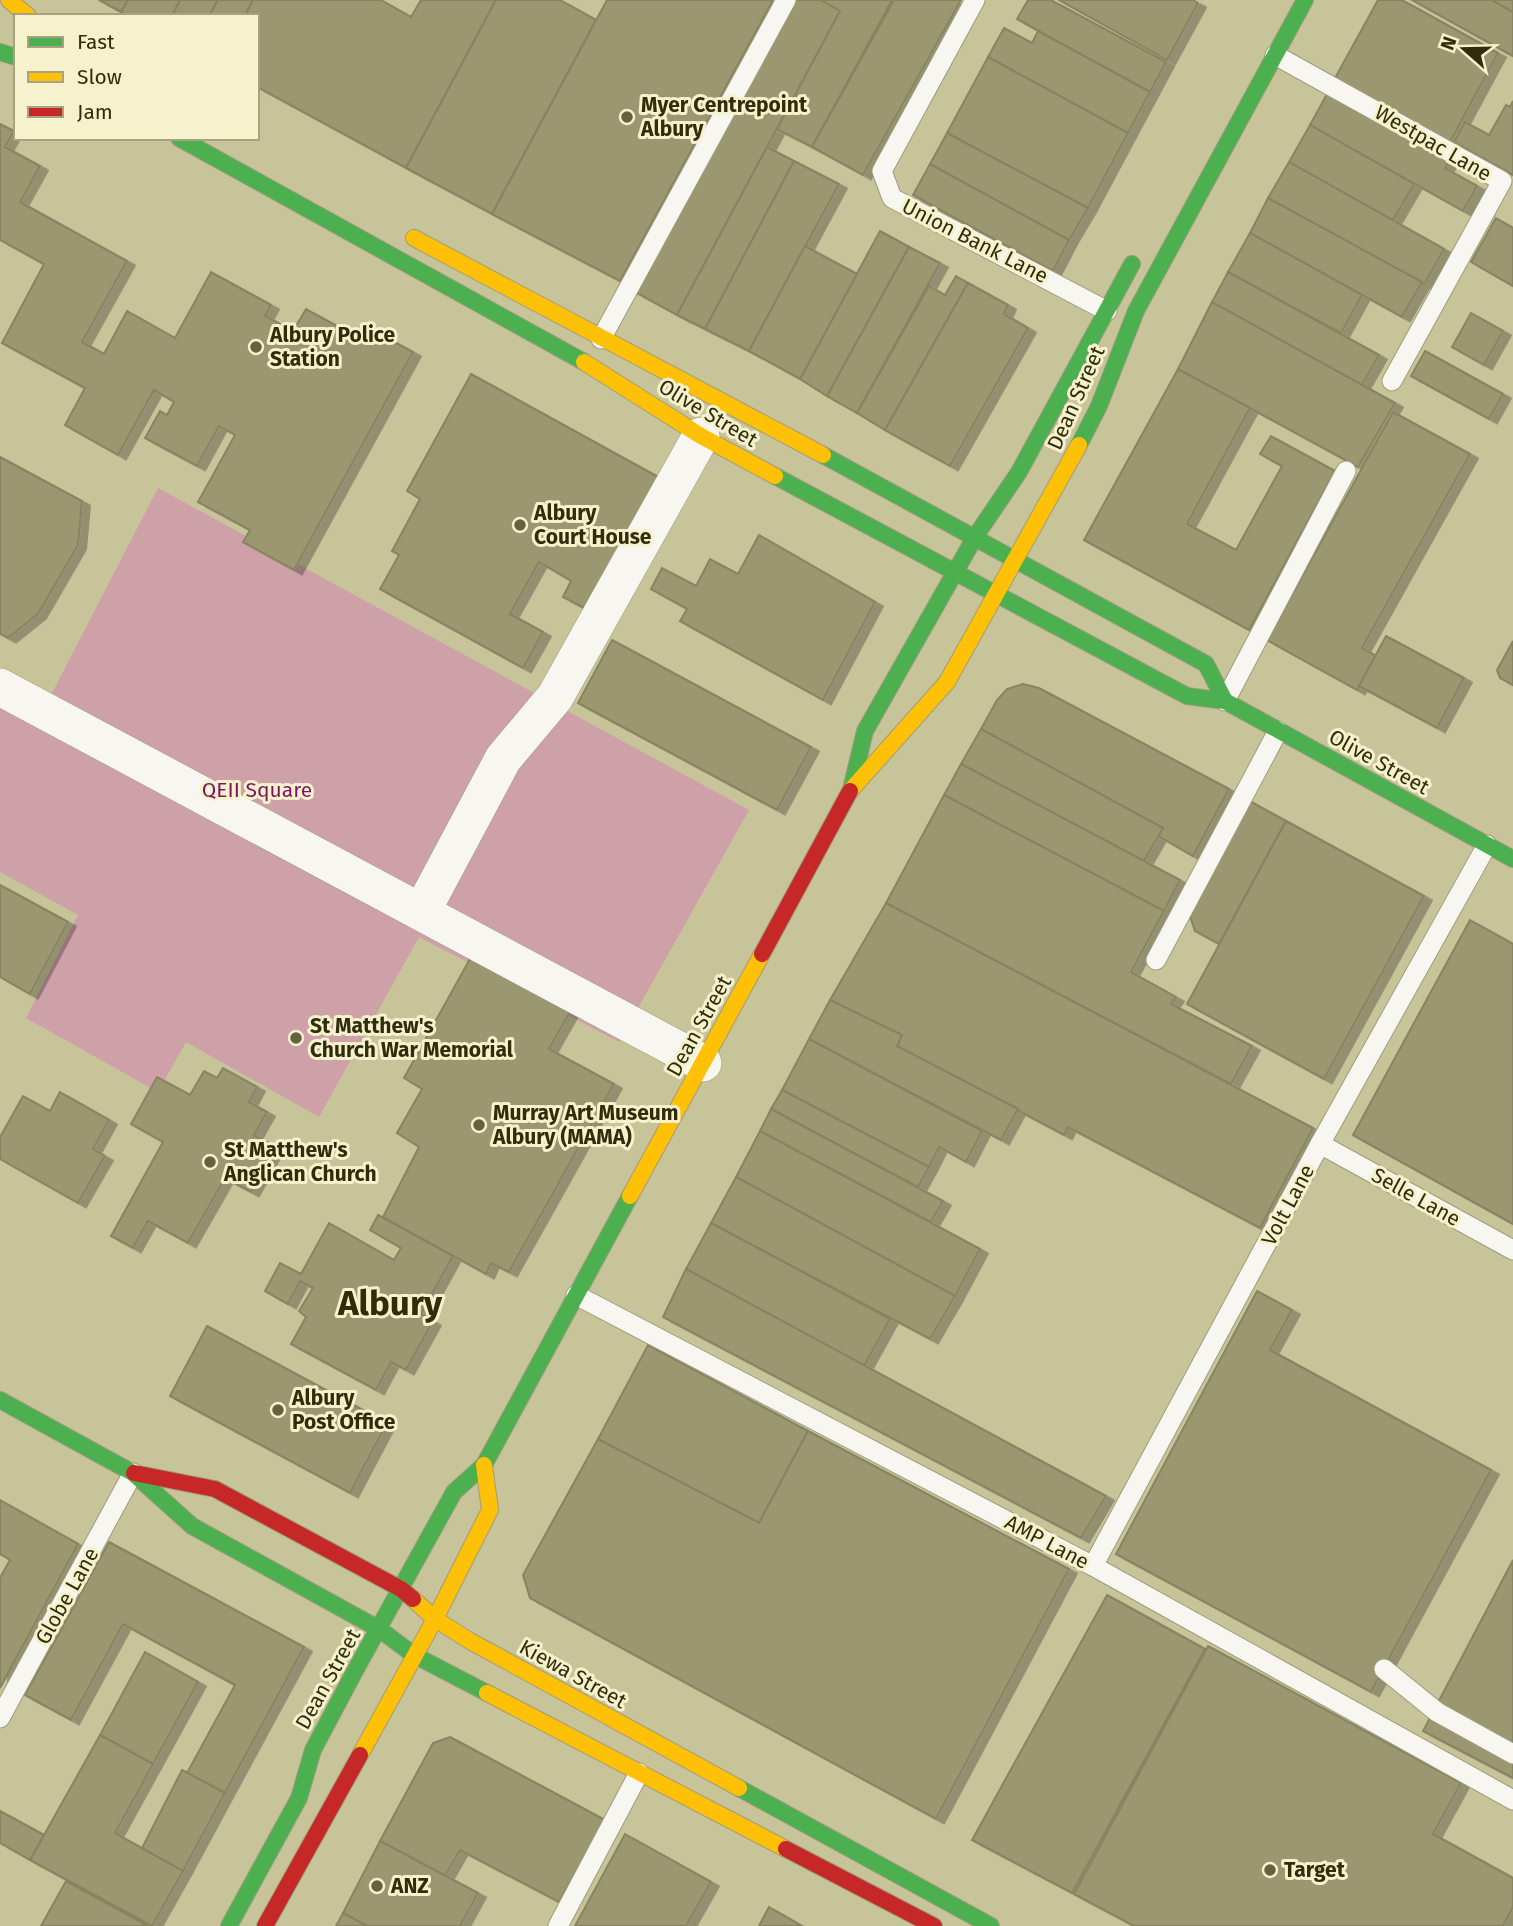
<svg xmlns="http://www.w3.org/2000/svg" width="1513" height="1926" viewBox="0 0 1513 1926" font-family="'Fira Sans',sans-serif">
	<defs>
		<filter id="shadow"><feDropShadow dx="8" dy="4.5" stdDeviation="0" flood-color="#0004"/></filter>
	</defs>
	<rect width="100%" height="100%" fill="#c8c49a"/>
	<path fill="#cea0a8" d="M 158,488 L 749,810 L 619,1042 L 419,937 L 319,1117 L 186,1042 L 158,1092 L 26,1018 L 78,915 L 0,872 L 0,705 L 36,724 Z"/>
	<g fill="#9b976f" stroke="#888462" stroke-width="2" filter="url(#shadow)">
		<path d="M 99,0 L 128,0 L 121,12 Z"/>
		<path d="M 128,0 L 180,0 L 172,16 L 128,16 L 121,12 Z"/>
		<path d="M 180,0 L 218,0 L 209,16 L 172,16 Z"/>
		<path d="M 218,0 L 253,0 L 245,16 L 209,16 Z"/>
		<path d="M 253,0 L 381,0 L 411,17 L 421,0 L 496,0 L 406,168 L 257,87 L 257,16 L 245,16 Z"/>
		<path d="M 496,0 L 560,0 L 596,20 L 492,214 L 406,168 Z"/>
		<path d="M 607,0 L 773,0 L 620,281 L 492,214 Z"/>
		<path d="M 793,0 L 821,0 L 840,11 L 677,315 L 635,292 Z"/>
		<path d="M 821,0 L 892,0 L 812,147 L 777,129 L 840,11 Z"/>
		<path d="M 894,0 L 961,0 L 863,175 L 812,147 Z"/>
		<path d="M 1028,0 L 1051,0 L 1166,62 L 1150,92 L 1017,19 Z"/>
		<path d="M 1059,0 L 1193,0 L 1198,3 L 1167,60 Z"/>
		<path d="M 1378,0 L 1402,0 L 1498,53 L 1450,142 L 1335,78 Z"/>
		<path d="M 1412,0 L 1492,0 L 1513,12 L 1513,56 Z"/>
		<path d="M 1492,0 L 1513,0 L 1513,12 Z"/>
		<path d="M 1004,28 L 1032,43 L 1038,31 L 1150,92 L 1128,133 L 988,57 Z"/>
		<path d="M 988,57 L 1128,133 L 1088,208 L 947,133 Z"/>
		<path d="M 1328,92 L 1450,160 L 1445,168 L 1477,186 L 1463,211 L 1310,125 Z"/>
		<path d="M 1513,101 L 1513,175 L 1454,142 L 1465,122 L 1489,135 L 1506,105 L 1510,107 Z"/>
		<path d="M 0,124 L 14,131 L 5,147 L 40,166 L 20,202 L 127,261 L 82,342 L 104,354 L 127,311 L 175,338 L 211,272 L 271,305 L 265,316 L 293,331 L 306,309 L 357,337 L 363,325 L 413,352 L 294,570 L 243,542 L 250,530 L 198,502 L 235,435 L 219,426 L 197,466 L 145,438 L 160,411 L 167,415 L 174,402 L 154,390 L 118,455 L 65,425 L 85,388 L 2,343 L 44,264 L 0,240 Z"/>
		<path d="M 1310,125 L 1414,184 L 1393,220 L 1289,162 Z"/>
		<path d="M 947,133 L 1088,208 L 1069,240 L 930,164 Z"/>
		<path d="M 767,147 L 794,161 L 705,329 L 677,315 Z"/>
		<path d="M 794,161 L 839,184 L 749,351 L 705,329 Z"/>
		<path d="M 1289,162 L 1444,249 L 1424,285 L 1268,198 Z"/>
		<path d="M 930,164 L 1069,240 L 1053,271 L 913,195 Z"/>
		<path d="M 1268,198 L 1422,282 L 1402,317 L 1250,233 Z"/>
		<path d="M 1496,218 L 1513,228 L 1513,286 L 1471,262 Z"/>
		<path d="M 880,231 L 909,247 L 827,396 L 800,379 Z"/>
		<path d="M 1250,233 L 1362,295 L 1341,333 L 1228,272 Z"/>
		<path d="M 805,246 L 857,274 L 800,379 L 749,351 Z"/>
		<path d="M 909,247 L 940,263 L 857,413 L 827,396 Z"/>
		<path d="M 1228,272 L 1379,355 L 1362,385 L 1212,302 Z"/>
		<path d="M 956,276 L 968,283 L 885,430 L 857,413 L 929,286 L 945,295 Z"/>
		<path d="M 968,283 L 1008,305 L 1004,314 L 1028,328 L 950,466 L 885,430 Z"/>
		<path d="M 1212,302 L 1395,403 L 1358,467 L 1178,369 Z"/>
		<path d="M 1471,313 L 1503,331 L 1484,365 L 1452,347 Z"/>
		<path d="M 1425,351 L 1503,394 L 1489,419 L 1411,376 Z"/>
		<path d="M 1178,369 L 1250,408 L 1187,524 L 1236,550 L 1282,466 L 1260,454 L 1271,436 L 1335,471 L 1249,630 L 1084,540 Z"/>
		<path d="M 471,374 L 660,478 L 588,610 L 563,597 L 571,581 L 539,562 L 510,614 L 543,632 L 523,668 L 380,589 L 399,555 L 392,551 L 420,499 L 407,491 Z"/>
		<path d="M 1393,412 L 1470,454 L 1362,648 L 1376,656 L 1357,690 L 1267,640 Z"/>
		<path d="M 0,457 L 82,501 L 78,545 L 38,614 L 8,638 L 0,634 Z"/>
		<path d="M 759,535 L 875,602 L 823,700 L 680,621 L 687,609 L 651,589 L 662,568 L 696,586 L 710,559 L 738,574 Z"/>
		<path d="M 1386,636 L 1464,678 L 1437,728 L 1359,686 Z"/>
		<path d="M 612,640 L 811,747 L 777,810 L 578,703 Z"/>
		<path d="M 1513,641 L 1513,685 L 1500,678 L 1497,670 Z"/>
		<path d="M 1023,684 L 1039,688 L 1229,789 L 1193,856 L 1158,836 L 1163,828 L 981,729 L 997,700 L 1007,689 Z"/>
		<path d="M 981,729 L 1163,828 L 1144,861 L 961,764 Z"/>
		<path d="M 961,764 L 1180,880 L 1164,911 L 944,795 Z"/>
		<path d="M 944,795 L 1164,911 L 1131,972 L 1176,997 L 1171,1004 L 1252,1046 L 1231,1084 L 886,903 Z"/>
		<path d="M 1246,799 L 1286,821 L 1219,944 L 1195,931 L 1188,910 Z"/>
		<path d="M 1286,821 L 1424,896 L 1324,1079 L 1187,1004 Z"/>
		<path d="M 0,885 L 68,922 L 30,994 L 0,977 Z"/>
		<path d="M 886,903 L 1313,1128 L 1260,1228 L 1068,1127 L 1064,1135 L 897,1046 L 902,1035 L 830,1000 Z"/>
		<path d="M 1470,920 L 1513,944 L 1513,1224 L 1353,1135 Z"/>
		<path d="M 471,957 L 571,1010 L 549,1049 L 614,1084 L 509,1272 L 491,1263 L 486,1274 L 383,1217 L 419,1147 L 397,1133 L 422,1089 L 404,1078 Z"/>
		<path d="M 830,1000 L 902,1035 L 897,1046 L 1018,1109 L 1001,1140 L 809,1039 Z"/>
		<path d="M 809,1039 L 982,1131 L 966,1162 L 939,1147 L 929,1167 L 782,1090 Z"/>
		<path d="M 223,1068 L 257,1087 L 249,1102 L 267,1112 L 254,1135 L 276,1147 L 251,1192 L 225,1178 L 188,1243 L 148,1221 L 133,1248 L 111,1236 L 163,1142 L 131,1124 L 157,1077 L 190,1095 L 204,1071 L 217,1078 Z"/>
		<path d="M 782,1090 L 929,1167 L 918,1187 L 771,1109 Z"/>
		<path d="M 60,1092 L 109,1120 L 93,1149 L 105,1156 L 78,1203 L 0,1159 L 0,1137 L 23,1096 L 50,1111 Z"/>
		<path d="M 771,1109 L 943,1201 L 931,1222 L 760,1131 Z"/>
		<path d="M 760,1131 L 980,1249 L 955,1296 L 736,1177 Z"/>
		<path d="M 736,1177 L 955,1296 L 930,1339 L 711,1223 Z"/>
		<path d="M 378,1215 L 453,1256 L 421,1314 L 433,1321 L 406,1370 L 391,1362 L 376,1390 L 291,1344 L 306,1317 L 299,1311 L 313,1288 L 300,1281 L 288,1304 L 265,1291 L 280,1263 L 301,1274 L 329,1223 L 394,1260 L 401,1248 L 370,1230 Z"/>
		<path d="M 711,1223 L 890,1319 L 864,1366 L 686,1269 Z"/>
		<path d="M 686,1269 L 1106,1496 L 1081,1538 L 663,1317 Z"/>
		<path d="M 1257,1291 L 1292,1310 L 1270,1350 L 1491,1470 L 1371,1692 L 1116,1554 Z"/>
		<path d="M 207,1326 L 387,1423 L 350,1493 L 170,1396 Z"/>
		<path d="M 648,1345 L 808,1431 L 759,1523 L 598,1439 Z"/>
		<path d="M 808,1431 L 1069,1569 L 936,1819 L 530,1598 L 523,1575 L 598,1439 L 759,1523 Z"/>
		<path d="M 0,1500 L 78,1544 L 0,1688 L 0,1578 L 10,1560 L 0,1554 Z"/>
		<path d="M 109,1542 L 304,1647 L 225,1793 L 187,1773 L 235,1685 L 123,1624 L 71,1720 L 25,1695 Z"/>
		<path d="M 1513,1560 L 1513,1778 L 1423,1731 Z"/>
		<path d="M 1107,1595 L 1205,1649 L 1072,1893 L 972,1840 Z"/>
		<path d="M 1208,1646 L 1461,1783 L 1433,1834 L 1513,1878 L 1513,1907 L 1503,1926 L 1134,1926 L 1074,1894 Z"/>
		<path d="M 145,1652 L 198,1682 L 153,1764 L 100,1735 Z"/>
		<path d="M 100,1735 L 153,1764 L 115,1833 L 183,1871 L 152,1926 L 30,1860 Z"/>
		<path d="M 450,1737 L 605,1820 L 559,1902 L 460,1850 L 445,1876 L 380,1841 L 433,1743 Z"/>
		<path d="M 182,1770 L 225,1793 L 183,1871 L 142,1848 Z"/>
		<path d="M 0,1811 L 44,1835 L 30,1860 L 0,1843 Z"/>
		<path d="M 625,1834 L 711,1882 L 686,1926 L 575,1926 Z"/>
		<path d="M 380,1841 L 478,1893 L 460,1926 L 367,1926 L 343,1913 Z"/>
		<path d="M 66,1881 L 148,1926 L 41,1926 Z"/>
		<path d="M 769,1907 L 802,1926 L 759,1926 Z"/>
		<path d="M 343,1913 L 367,1926 L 336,1926 Z"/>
	</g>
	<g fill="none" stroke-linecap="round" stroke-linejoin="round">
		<defs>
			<g id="lane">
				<path d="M 975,0 L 882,171 L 892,198 L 1107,311"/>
				<path d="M 1275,55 L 1502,181 L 1392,381"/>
				<path d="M 601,339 L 786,0"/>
				<path d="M 1225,701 L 1346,471"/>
				<path d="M 1156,960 L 1278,731"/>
				<path d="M 1320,1144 L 1513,1250"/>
				<path d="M 576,1295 L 1093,1566 L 1513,1800"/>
				<path d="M 1093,1566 L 1320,1144 L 1487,845"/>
				<path d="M 1384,1669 L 1437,1712 L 1513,1754"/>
				<path d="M 0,1718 L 133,1473"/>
				<path d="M 558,1926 L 639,1773"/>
			</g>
			<g id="street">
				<path d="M 0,687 L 703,1063"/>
				<path d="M 422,911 L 503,759 L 555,697 L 701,436"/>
			</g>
			<g id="fast">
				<path d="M 0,52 L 16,57"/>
				<path d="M 179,138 L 584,362"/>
				<path d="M 1079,445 L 1099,406 L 1136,311 L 1305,0"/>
				<path d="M 823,455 L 1206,664 L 1225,701"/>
				<path d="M 775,476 L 1187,696 L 1225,701 L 1513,859"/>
				<path d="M 852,785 L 865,731 L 975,537 L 1019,472 L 1132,264"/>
				<path d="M 0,1400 L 133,1473 L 192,1526 L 379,1629 L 414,1655 L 487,1693"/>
				<path d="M 739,1788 L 991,1926"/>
				<path d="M 229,1926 L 299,1798 L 313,1750 L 356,1669 L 454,1492 L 484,1465 L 630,1196"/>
			</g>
			<g id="slow">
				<path d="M 9,0 L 28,16"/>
				<path d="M 414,238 L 823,455"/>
				<path d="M 584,362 L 701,436 L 775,476"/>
				<path d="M 850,791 L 947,682 L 1079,445"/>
				<path d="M 630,1196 L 762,954"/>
				<path d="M 413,1599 L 435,1619 L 470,1641 L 739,1788"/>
				<path d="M 487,1693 L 786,1849"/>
				<path d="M 360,1755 L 435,1619 L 490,1510 L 484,1465"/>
			</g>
			<g id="jam">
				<path d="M 762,954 L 850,791"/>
				<path d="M 134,1473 L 215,1489 L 401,1589 L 413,1599"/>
				<path d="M 786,1849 L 934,1926"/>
				<path d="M 265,1926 L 360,1755"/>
			</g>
		</defs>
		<use href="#lane" stroke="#9f9c7b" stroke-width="21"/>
		<use href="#street" stroke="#9f9c7b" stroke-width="38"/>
		<use href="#fast" stroke="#9f9c7b" stroke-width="18"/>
		<use href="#slow" stroke="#9f9c7b" stroke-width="18"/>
		<use href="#jam" stroke="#9f9c7b" stroke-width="18"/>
		<path stroke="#c7c6b9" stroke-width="4.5" stroke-dasharray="3.5 5" stroke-linecap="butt" d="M 1206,0 L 1213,4"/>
		<use href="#lane" stroke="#f7f6f0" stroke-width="19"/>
		<use href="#street" stroke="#f7f6f0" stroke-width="37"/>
		<use href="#fast" stroke="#4caf50" stroke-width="16"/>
		<use href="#slow" stroke="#ffc107" stroke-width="16"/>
		<use href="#jam" stroke="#c62828" stroke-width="16"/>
	</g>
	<g fill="#65623e" stroke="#f6f2cd" stroke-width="2.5">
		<circle cx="627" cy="117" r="7"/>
		<circle cx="256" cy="347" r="7"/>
		<circle cx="520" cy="525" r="7"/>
		<circle cx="296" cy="1038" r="7"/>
		<circle cx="479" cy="1125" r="7"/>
		<circle cx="210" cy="1162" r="7"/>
		<circle cx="278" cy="1410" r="7"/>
		<circle cx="1270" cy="1870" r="7"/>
		<circle cx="377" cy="1886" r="7"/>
	</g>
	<g text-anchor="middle" stroke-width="6" stroke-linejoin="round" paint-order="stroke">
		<g font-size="21" font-weight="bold" fill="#302d0d" stroke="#f6f2cd" text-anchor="start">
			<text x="641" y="112">Myer Centrepoint<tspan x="641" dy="24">Albury</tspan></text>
			<text x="270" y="342">Albury Police<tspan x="270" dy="24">Station</tspan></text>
			<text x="534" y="520">Albury<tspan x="534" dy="24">Court House</tspan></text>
			<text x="310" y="1033">St Matthew's<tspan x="310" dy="24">Church War Memorial</tspan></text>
			<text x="493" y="1120">Murray Art Museum<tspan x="493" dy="24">Albury (MAMA)</tspan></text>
			<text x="224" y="1157">St Matthew's<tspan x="224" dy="24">Anglican Church</tspan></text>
			<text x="292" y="1405">Albury<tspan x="292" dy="24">Post Office</tspan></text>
			<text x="1284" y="1877">Target</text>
			<text x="391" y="1893">ANZ</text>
		</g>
		<g font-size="21" fill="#302d0d" stroke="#f6f2cd">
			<text transform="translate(1433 143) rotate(30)" y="7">Westpac Lane</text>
			<text transform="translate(975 241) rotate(27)" y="7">Union Bank Lane</text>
			<text transform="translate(1076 398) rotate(-66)" y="7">Dean Street</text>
			<text transform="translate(708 413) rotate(31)" y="7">Olive Street</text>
			<text transform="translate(1379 762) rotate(29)" y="7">Olive Street</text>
			<text transform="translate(699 1026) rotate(-61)" y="7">Dean Street</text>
			<text transform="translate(1416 1197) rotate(29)" y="7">Selle Lane</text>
			<text transform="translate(1288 1205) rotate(-62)" y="7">Volt Lane</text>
			<text transform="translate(1047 1542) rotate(28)" y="7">AMP Lane</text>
			<text transform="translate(67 1596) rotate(-61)" y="7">Globe Lane</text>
			<text transform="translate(573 1674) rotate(29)" y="7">Kiewa Street</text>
			<text transform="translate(328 1679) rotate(-61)" y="7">Dean Street</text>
		</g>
		<g font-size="21" fill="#7d145f" stroke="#f6f2cd">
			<text x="257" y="797">QEII Square</text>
		</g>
		<g font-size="35" font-weight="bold" fill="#302d0d" stroke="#f6f2cd">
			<text x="390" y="1315">Albury</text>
		</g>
	</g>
	<rect x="14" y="14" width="245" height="126" fill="#f6f2cd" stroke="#a7a380" stroke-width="2"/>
	<rect x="28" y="37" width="35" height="10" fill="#4caf50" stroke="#a7a380" stroke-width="2"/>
	<text x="77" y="49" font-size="21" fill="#302d0d">Fast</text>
	<rect x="28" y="72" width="35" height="10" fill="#ffc107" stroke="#a7a380" stroke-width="2"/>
	<text x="77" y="84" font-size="21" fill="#302d0d">Slow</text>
	<rect x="28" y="107" width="35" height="10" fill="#c62828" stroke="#a7a380" stroke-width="2"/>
	<text x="77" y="119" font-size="21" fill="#302d0d">Jam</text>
	<g transform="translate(1464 49) rotate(290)" stroke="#f6f2cd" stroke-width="5" paint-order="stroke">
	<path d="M0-5L12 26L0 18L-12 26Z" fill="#302d0d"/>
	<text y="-10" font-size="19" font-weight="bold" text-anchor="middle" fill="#302d0d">N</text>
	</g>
</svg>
